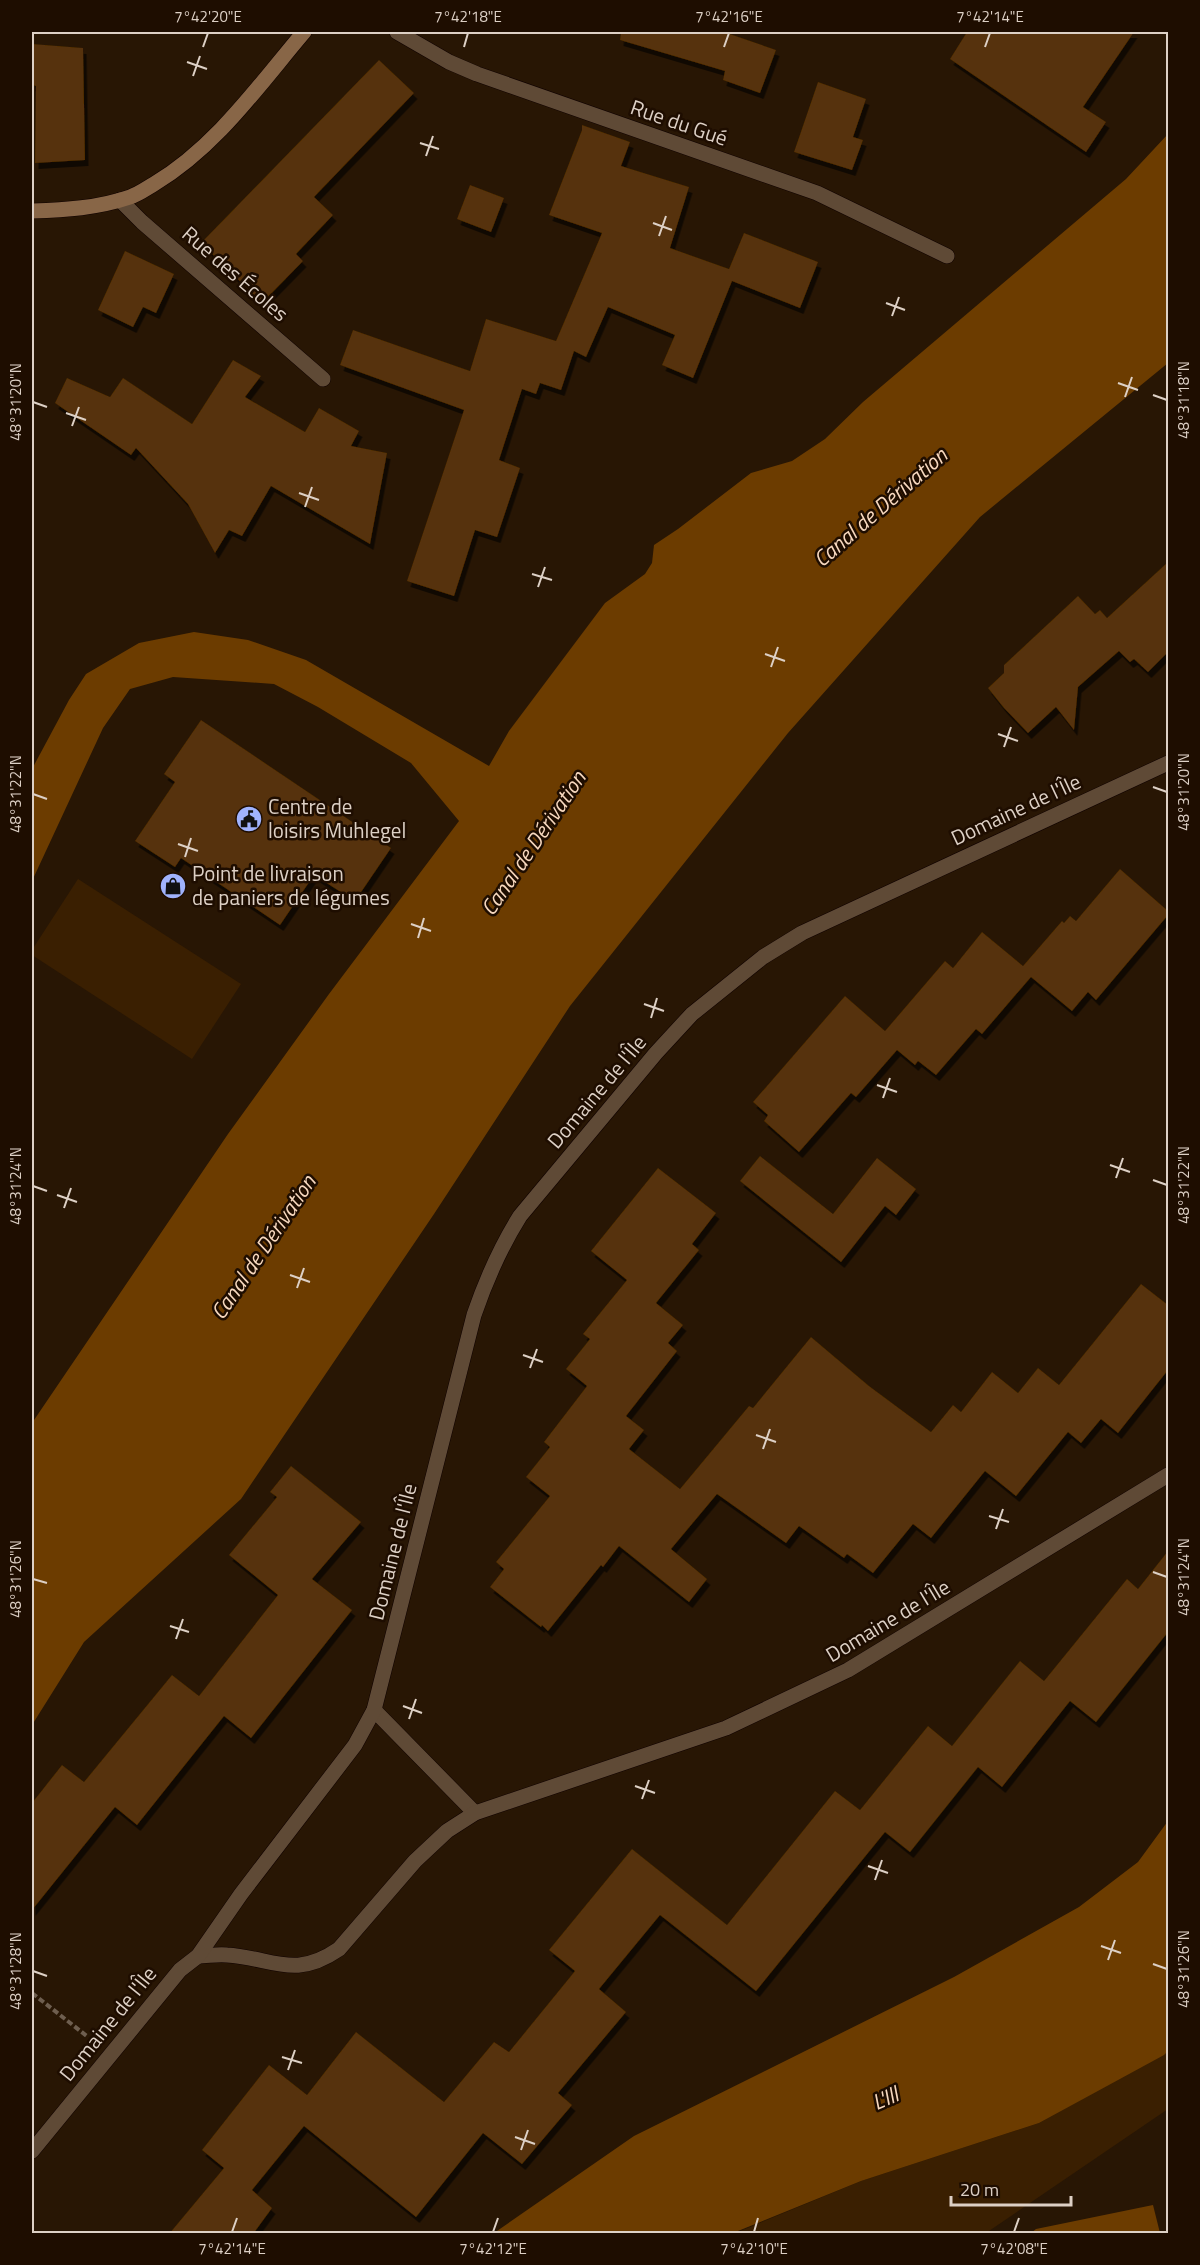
<svg xmlns="http://www.w3.org/2000/svg" width="1200" height="2265" viewBox="0 0 1200 2265" font-family="'Titillium Web',sans-serif">
	<defs>
		<filter id="shadow"><feDropShadow dx="3.5" dy="6" stdDeviation="0" flood-color="#0009"/></filter>
	</defs>
	<rect width="100%" height="100%" fill="#281604"/>
	<g fill="#3a1f01">
		<path d="M 78,879 L 241,984 L 192,1059 L 32,955 L 32,950 Z"/>
		<path d="M 1168,2051 L 1168,2109 L 986,2233 L 733,2234 L 861,2181 L 1039,2123 Z"/>
	</g>
	<g fill="#6c3c00">
		<path d="M 1168,134 L 1168,363 L 980,517 L 788,733 L 570,1006 L 434,1214 L 241,1499 L 84,1642 L 32,1725 L 32,1423 L 228,1134 L 329,994 L 459,821 L 411,763 L 318,707 L 274,684 L 173,677 L 130,689 L 103,728 L 32,881 L 32,769 L 69,700 L 86,674 L 139,643 L 194,632 L 248,640 L 306,660 L 489,766 L 509,731 L 605,603 L 645,574 L 652,563 L 654,545 L 678,529 L 751,473 L 792,461 L 825,439 L 863,402 L 1126,179 Z"/>
		<path d="M 1168,1821 L 1168,2051 L 1164,2055 L 1039,2123 L 861,2181 L 733,2233 L 494,2233 L 634,2136 L 954,1977 L 1079,1907 L 1138,1862 Z"/>
		<path d="M 1153,2205 L 1160,2233 L 1031,2233 L 1036,2229 Z"/>
	</g>
	<g fill="#563107" filter="url(#shadow)">
		<path d="M 621,32 L 724,32 L 776,50 L 760,93 L 723,80 L 725,71 L 620,40 Z"/>
		<path d="M 967,32 L 1134,32 L 1083,107 L 1106,122 L 1086,152 L 950,59 Z"/>
		<path d="M 32,44 L 83,48 L 85,160 L 35,163 L 36,86 L 32,85 Z"/>
		<path d="M 379,60 L 414,93 L 314,197 L 333,215 L 296,254 L 303,261 L 262,303 L 201,243 Z"/>
		<path d="M 818,82 L 866,99 L 853,137 L 863,140 L 852,170 L 794,152 Z"/>
		<path d="M 582,125 L 630,142 L 621,166 L 689,187 L 670,248 L 729,269 L 744,233 L 818,262 L 800,308 L 732,281 L 693,378 L 662,365 L 675,335 L 608,307 L 586,357 L 574,351 L 561,390 L 540,383 L 536,394 L 522,389 L 499,460 L 520,468 L 497,537 L 475,530 L 454,596 L 407,581 L 464,410 L 340,365 L 353,330 L 470,371 L 486,319 L 556,341 L 602,233 L 549,215 L 582,130 Z"/>
		<path d="M 470,185 L 504,198 L 491,232 L 457,219 Z"/>
		<path d="M 125,251 L 174,274 L 156,313 L 143,307 L 133,327 L 98,310 Z"/>
		<path d="M 233,360 L 261,376 L 245,397 L 305,432 L 319,408 L 359,431 L 351,446 L 387,453 L 370,544 L 271,486 L 242,536 L 229,530 L 215,553 L 188,504 L 136,448 L 131,455 L 55,403 L 67,378 L 110,397 L 123,378 L 192,424 Z"/>
		<path d="M 1168,562 L 1168,652 L 1148,672 L 1134,659 L 1130,662 L 1119,651 L 1078,687 L 1074,730 L 1056,707 L 1028,733 L 1004,708 L 988,688 L 1004,673 L 1004,665 L 1078,596 L 1095,614 L 1100,610 L 1107,618 Z"/>
		<path d="M 201,720 L 391,848 L 355,901 L 314,875 L 280,925 L 181,858 L 175,867 L 135,841 L 175,782 L 164,774 Z"/>
		<path d="M 1120,869 L 1168,911 L 1168,915 L 1096,1000 L 1088,992 L 1072,1011 L 1031,977 L 982,1034 L 976,1029 L 936,1075 L 918,1061 L 915,1065 L 897,1050 L 856,1097 L 851,1093 L 799,1152 L 764,1121 L 768,1115 L 753,1102 L 845,996 L 885,1031 L 945,961 L 953,968 L 982,932 L 1023,966 L 1062,921 L 1064,923 L 1070,916 L 1076,921 Z"/>
		<path d="M 760,1156 L 833,1214 L 877,1158 L 916,1189 L 896,1215 L 885,1206 L 841,1262 L 740,1181 Z"/>
		<path d="M 658,1168 L 716,1213 L 692,1244 L 699,1250 L 656,1303 L 683,1325 L 668,1343 L 677,1351 L 626,1416 L 644,1430 L 629,1449 L 680,1489 L 749,1406 L 753,1408 L 811,1337 L 869,1386 L 931,1432 L 953,1405 L 961,1412 L 992,1372 L 1018,1393 L 1038,1368 L 1059,1385 L 1141,1284 L 1168,1305 L 1168,1370 L 1118,1433 L 1101,1419 L 1081,1443 L 1068,1432 L 1016,1496 L 985,1471 L 931,1538 L 913,1524 L 873,1573 L 847,1554 L 844,1558 L 799,1526 L 786,1543 L 717,1494 L 671,1549 L 707,1579 L 689,1602 L 619,1546 L 603,1567 L 601,1565 L 548,1631 L 542,1625 L 541,1627 L 490,1587 L 504,1569 L 496,1562 L 550,1496 L 526,1477 L 550,1447 L 544,1442 L 587,1386 L 566,1369 L 590,1339 L 583,1334 L 627,1280 L 591,1251 Z"/>
		<path d="M 291,1466 L 361,1522 L 312,1579 L 352,1610 L 251,1738 L 224,1716 L 137,1825 L 115,1807 L 32,1910 L 32,1803 L 62,1765 L 84,1782 L 172,1675 L 199,1696 L 278,1595 L 229,1555 L 277,1497 L 270,1492 Z"/>
		<path d="M 1168,1551 L 1168,1632 L 1096,1722 L 1070,1701 L 1002,1787 L 978,1767 L 910,1852 L 885,1832 L 756,1991 L 660,1915 L 599,1989 L 626,2012 L 558,2093 L 572,2105 L 522,2164 L 483,2133 L 416,2217 L 304,2126 L 252,2190 L 272,2208 L 253,2234 L 169,2234 L 224,2168 L 202,2150 L 269,2065 L 307,2095 L 356,2032 L 444,2102 L 494,2042 L 509,2052 L 575,1971 L 549,1950 L 632,1849 L 727,1925 L 835,1791 L 860,1810 L 928,1726 L 952,1746 L 1020,1661 L 1044,1681 L 1127,1579 L 1138,1589 Z"/>
	</g>
	<g fill="none" stroke-linecap="round" stroke-linejoin="round">
		<defs>
			<g id="street">
				<path d="M 397,32 L 449,62 L 477,74 L 817,193 L 947,256"/>
				<path d="M 120,200 L 142,222 L 323,379"/>
				<path d="M 374,1710 L 475,1813"/>
				<path d="M 198,1956 C 208,1956 217,1954 227,1955 C 273,1958 294,1980 339,1949 L 415,1861 L 447,1831 L 475,1813 L 726,1728 L 848,1670 L 1168,1475"/>
				<path d="M 32,2151 L 180,1970 L 198,1956 L 241,1894 L 355,1745 L 374,1710 L 474,1315 C 486,1280 500,1248 520,1216 L 656,1053 L 692,1014 L 763,957 L 802,933 L 1168,763"/>
			</g>
			<path id="secondary" d="M 32,211 C 65,210 98,208 130,197 C 139,194 147,188 154,184 C 216,147 259,85 304,32"/>
		</defs>
		<use href="#street" stroke="#100200" stroke-width="16"/>
		<use href="#secondary" stroke="#100200" stroke-width="16"/>
		<path stroke="#6e5e4f" stroke-width="4" stroke-dasharray="6 3" stroke-linecap="butt" d="M 32,1993 L 88,2037"/>
		<use href="#street" stroke="#5f4a36" stroke-width="15"/>
		<use href="#secondary" stroke="#886647" stroke-width="15"/>
	</g>
	<path fill="none" stroke="#ddd0c5" stroke-width="2" d="M 203,47 L 208,33M 464,47 L 468,33M 724,47 L 729,33M 985,47 L 990,33M 187,62 L 207,69M 193,76 L 200,56M 420,143 L 439,149M 426,156 L 433,136M 653,223 L 672,230M 659,236 L 666,216M 886,303 L 905,310M 892,316 L 899,297M 1118,383 L 1138,390M 1153,395 L 1167,400M 1125,397 L 1132,377M 33,402 L 47,407M 66,413 L 86,420M 72,426 L 79,407M 299,493 L 319,500M 305,507 L 312,487M 532,574 L 552,580M 538,587 L 545,567M 765,654 L 785,661M 771,667 L 778,647M 998,734 L 1018,741M 1004,747 L 1011,727M 1153,787 L 1167,792M 33,794 L 47,799M 178,844 L 198,851M 185,857 L 191,838M 411,924 L 431,931M 418,938 L 424,918M 644,1004 L 664,1011M 651,1018 L 657,998M 877,1085 L 897,1092M 883,1098 L 890,1078M 1110,1165 L 1130,1172M 1116,1178 L 1123,1158M 1153,1180 L 1167,1185M 33,1186 L 47,1191M 57,1195 L 77,1202M 64,1208 L 71,1188M 290,1275 L 310,1282M 297,1288 L 304,1268M 523,1355 L 543,1362M 530,1368 L 537,1349M 756,1435 L 776,1442M 763,1449 L 770,1429M 989,1516 L 1009,1522M 996,1529 L 1003,1509M 1153,1572 L 1167,1577M 33,1579 L 47,1583M 170,1626 L 189,1632M 176,1639 L 183,1619M 403,1706 L 422,1713M 409,1719 L 416,1699M 635,1786 L 655,1793M 642,1799 L 649,1780M 868,1866 L 888,1873M 875,1880 L 882,1860M 1101,1946 L 1121,1953M 1108,1960 L 1115,1940M 1153,1964 L 1167,1969M 33,1971 L 47,1976M 282,2057 L 302,2063M 288,2070 L 295,2050M 515,2137 L 535,2144M 521,2150 L 528,2130M 232,2232 L 237,2218M 493,2232 L 498,2218M 754,2232 L 758,2218M 1014,2232 L 1019,2218"/>
	<defs>
		<symbol id="civic-disc" viewBox="-11 -11 22 22"><circle r="9.5" fill="#a0b3fd" stroke="#1e0d00"/><path d="M-.6-6.5H3V-4.5H.6V-3L4-1V1h2V6H-6V1h2V-1L-.6-3ZM-1.2 2.5V6h2.4V2.5Z" fill="#111"/></symbol>
		<symbol id="shop-disc" viewBox="-11 -11 22 22"><circle r="9.5" fill="#a0b3fd" stroke="#1e0d00"/><path d="M-5-2.5h2.3a2.7 3.5 0 0 1 5.4 0H5L5.5 6h-11ZM-1.5-2.5h3a1.5 2.3 0 0 0-3 0Z" fill="#111"/></symbol>
	</defs>
	<g fill-rule="evenodd">
		<use href="#civic-disc" x="234" y="804" width="30" height="30"/>
		<use href="#shop-disc" x="158" y="871" width="30" height="30"/>
	</g>
	<g text-anchor="middle" stroke-width="5" stroke-linejoin="round" paint-order="stroke">
		<g font-size="21" fill="#ddd0c5" stroke="#1e0d00">
			<text transform="translate(679 123) rotate(19)" y="7">Rue du Gué</text>
			<text transform="translate(235 274) rotate(41)" y="7">Rue des Écoles</text>
			<text transform="translate(1016 810) rotate(-25)" y="7">Domaine de l'Île</text>
			<text transform="translate(597 1092) rotate(-50)" y="7">Domaine de l'Île</text>
			<text transform="translate(393 1552) rotate(-76)" y="7">Domaine de l'Île</text>
			<text transform="translate(888 1621) rotate(-31)" y="7">Domaine de l'Île</text>
			<text transform="translate(108 2024) rotate(-51)" y="7">Domaine de l'Île</text>
		</g>
		<g font-size="21" fill="#ddd0c5" stroke="#1e0d00" text-anchor="start">
			<text x="268" y="814">Centre de<tspan x="268" dy="24">loisirs Muhlegel</tspan></text>
			<text x="192" y="881">Point de livraison<tspan x="192" dy="24">de paniers de légumes</tspan></text>
		</g>
		<g font-size="22" font-style="italic" fill="#f7d8be" stroke="#1e0d00">
			<text transform="translate(880 507) rotate(-41)" y="8">Canal de Dérivation</text>
			<text transform="translate(533 843) rotate(-56)" y="8">Canal de Dérivation</text>
			<text transform="translate(263 1247) rotate(-56)" y="8">Canal de Dérivation</text>
			<text transform="translate(885 2098) rotate(-24)" y="8">L'Ill</text>
		</g>
	</g>
	<rect width="1200" height="2265" fill="none" stroke="#1e0d00" stroke-width="66"/>
	<path d="M951 2196v9h120v-9" fill="none" stroke="#ddd0c5" stroke-width="3"/>
	<text x="960" y="2196" font-size="18" fill="#ddd0c5" stroke="#1e0d00" stroke-width="4.5" paint-order="stroke">20 m</text>
	<rect x="33" y="33" width="1134" height="2199" fill="none" stroke="#ddd0c5" stroke-width="2"/>
	<g font-size="15" text-anchor="middle" fill="#ddd0c5">
		<text x="208" y="22">7°42'20"E</text>
		<text x="468" y="22">7°42'18"E</text>
		<text x="729" y="22">7°42'16"E</text>
		<text x="990" y="22">7°42'14"E</text>
		<text transform="translate(1184 400) rotate(-90)" y="5">48°31'18"N</text>
		<text transform="translate(16 402) rotate(-90)" y="5">48°31'20"N</text>
		<text transform="translate(1184 792) rotate(-90)" y="5">48°31'20"N</text>
		<text transform="translate(16 794) rotate(-90)" y="5">48°31'22"N</text>
		<text transform="translate(1184 1185) rotate(-90)" y="5">48°31'22"N</text>
		<text transform="translate(16 1186) rotate(-90)" y="5">48°31'24"N</text>
		<text transform="translate(1184 1577) rotate(-90)" y="5">48°31'24"N</text>
		<text transform="translate(16 1579) rotate(-90)" y="5">48°31'26"N</text>
		<text transform="translate(1184 1969) rotate(-90)" y="5">48°31'26"N</text>
		<text transform="translate(16 1971) rotate(-90)" y="5">48°31'28"N</text>
		<text x="232" y="2254">7°42'14"E</text>
		<text x="493" y="2254">7°42'12"E</text>
		<text x="754" y="2254">7°42'10"E</text>
		<text x="1014" y="2254">7°42'08"E</text>
	</g>
</svg>
